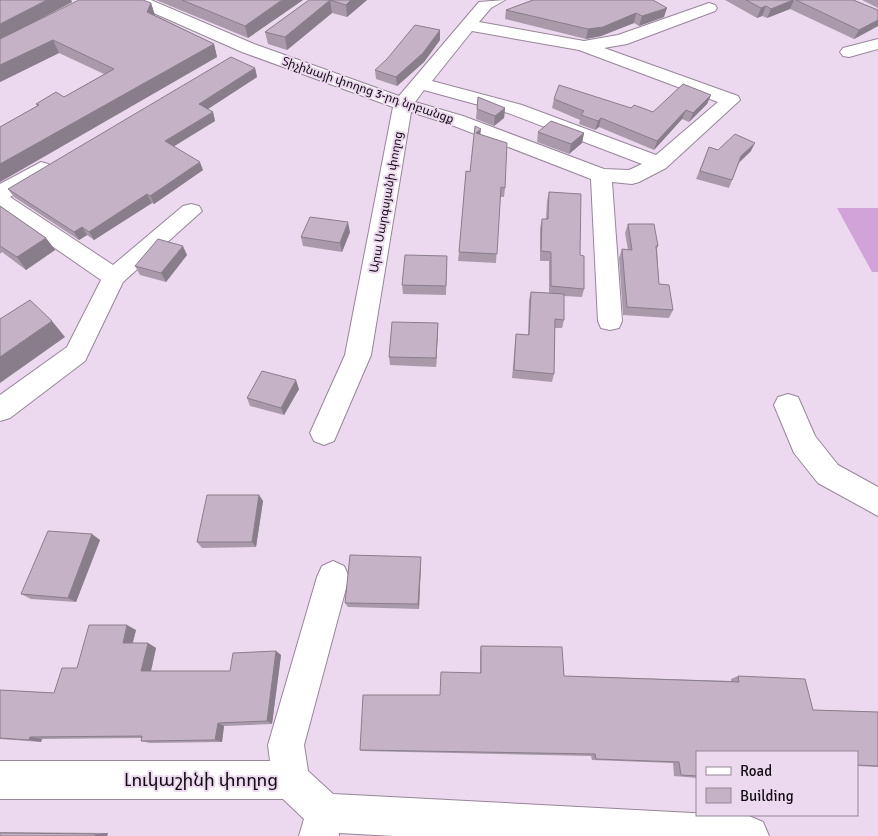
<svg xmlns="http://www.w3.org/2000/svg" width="878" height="836" viewBox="0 0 878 836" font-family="Signika,'Noto Sans Armenian',sans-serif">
	<rect width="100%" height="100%" fill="#edd9ef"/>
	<path fill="#d2a3d9" d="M 878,208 L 878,272 L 872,272 L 837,208 Z"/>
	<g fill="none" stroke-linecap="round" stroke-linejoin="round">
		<defs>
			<g id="minor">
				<path d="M 129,0 L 151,0 L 254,44 L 399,96 L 479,2 L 505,0 L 491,8 L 479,22 L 584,41 L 618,35 L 709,3 L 715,5 L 717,8 L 715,11 L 627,44 L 604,48 L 738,96 L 740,100 L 666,168 L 639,182 L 632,184 L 612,182 L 622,321 L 619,328 L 610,330 L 601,328 L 598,321 L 591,179 L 449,124 L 411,112 L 371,355 L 334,441 L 324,445 L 314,441 L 310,433 L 345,355 L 393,107 L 242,52 L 131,3 ZM 472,31 L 579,50 L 718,102 L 656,155 L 522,105 L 432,81 ZM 424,90 L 508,113 L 642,164 L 629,170 L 604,169 L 463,116 L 415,102 Z"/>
				<path d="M 878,39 L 878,49 L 849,57 L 843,56 L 840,52 L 843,48 Z"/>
				<path d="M 41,162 L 48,164 L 51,169 L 48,174 L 10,197 L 113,265 L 183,206 L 191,204 L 199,206 L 202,211 L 123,282 L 85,361 L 10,418 L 0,421 L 0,395 L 67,347 L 101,280 L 0,210 L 0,184 Z"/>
				<path d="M 788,394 L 798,397 L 815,436 L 838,465 L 878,487 L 878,516 L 818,483 L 794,453 L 774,405 L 778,397 Z"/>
				<path d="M 333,561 L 344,566 L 349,577 L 304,745 L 308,771 L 333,794 L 749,816 L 763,822 L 769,836 L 394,836 L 339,833 L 339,836 L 299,836 L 304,819 L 283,799 L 0,799 L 0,761 L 270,761 L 268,745 L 317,577 L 322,566 Z"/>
			</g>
		</defs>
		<use href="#minor" stroke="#978599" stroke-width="2"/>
		<use href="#minor" fill="#fff" fill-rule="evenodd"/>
	</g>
	<g fill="#a999ab">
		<path d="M 0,0 L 71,0 L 72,2 L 25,27 L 151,3 L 155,15 L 214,44 L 217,57 L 0,182 L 0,127 L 37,106 L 36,104 L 64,97 L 104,74 L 59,53 L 0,82 Z"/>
		<path d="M 156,0 L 303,0 L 248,38 Z"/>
		<path d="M 309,0 L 367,0 L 347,17 L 332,13 L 287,50 L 268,44 L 265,32 Z"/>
		<path d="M 533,0 L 664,17 L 639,26 L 634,23 L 601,36 L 586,39 L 505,19 L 506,10 Z"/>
		<path d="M 725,0 L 854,0 L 878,10 L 878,26 L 854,39 L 790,9 L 767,18 L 762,16 L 757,18 Z"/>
		<path d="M 862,0 L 878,0 L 878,8 Z"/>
		<path d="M 440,30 L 440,40 L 424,62 L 397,86 L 376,79 L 375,70 Z"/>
		<path d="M 255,68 L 257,77 L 207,109 L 213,112 L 215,121 L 174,146 L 203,170 L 154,204 L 152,203 L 94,240 L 87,235 L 79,240 L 14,197 L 8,189 Z"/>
		<path d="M 711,95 L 707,104 L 689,122 L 682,119 L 654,150 L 599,127 L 595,130 L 579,124 L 580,120 L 552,108 L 554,99 L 631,108 L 653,112 Z"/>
		<path d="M 478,97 L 505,108 L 504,118 L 494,126 L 476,119 Z"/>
		<path d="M 538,132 L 584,133 L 582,143 L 569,154 L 537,142 Z"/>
		<path d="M 480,134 L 505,188 L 504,197 L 500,197 L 496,263 L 458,261 L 459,252 L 470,172 Z"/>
		<path d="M 709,147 L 718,150 L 751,151 L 739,163 L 729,188 L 696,179 Z"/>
		<path d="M 549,192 L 580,255 L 584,289 L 582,297 L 564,296 L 564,320 L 562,328 L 555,328 L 554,374 L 552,382 L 512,378 L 515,343 L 516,334 L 528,335 L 529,300 L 531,292 L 549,293 L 549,261 L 540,261 L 540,228 L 542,219 L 546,219 L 547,201 Z"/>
		<path d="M 0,206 L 46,238 L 55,250 L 26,270 L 2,252 L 0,254 Z"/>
		<path d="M 628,224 L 658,246 L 657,249 L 659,284 L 673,310 L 669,318 L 623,315 L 619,258 L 622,249 L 628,250 L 625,233 Z"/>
		<path d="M 350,232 L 342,252 L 303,246 L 301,237 Z"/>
		<path d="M 187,255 L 166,282 L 140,275 L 135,266 Z"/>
		<path d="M 447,256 L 446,295 L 403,294 L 402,285 Z"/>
		<path d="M 438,323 L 436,367 L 390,365 L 389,357 Z"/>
		<path d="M 299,389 L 284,415 L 250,406 L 247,398 Z"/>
		<path d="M 259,495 L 263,501 L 256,547 L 202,548 L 197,542 Z"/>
		<path d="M 100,540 L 76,602 L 31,599 L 21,594 Z"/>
		<path d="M 421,562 L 419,609 L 348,607 L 345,603 Z"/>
		<path d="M 136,630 L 133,643 L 148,643 L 156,648 L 151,671 L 230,671 L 276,651 L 281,655 L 272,724 L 224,726 L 222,742 L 150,743 L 141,741 L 141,738 L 42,739 L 41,742 L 0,739 L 0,690 L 54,693 L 77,668 Z"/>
		<path d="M 481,646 L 564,676 L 731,681 L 731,679 L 738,676 L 813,710 L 878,712 L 878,767 L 857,766 L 857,752 L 697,752 L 697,778 L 674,776 L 673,763 L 592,760 L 591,756 L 362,751 L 360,750 L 440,695 L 480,673 L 480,650 Z"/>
		<path d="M 0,832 L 108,833 L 107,836 L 0,836 Z"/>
	</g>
	<g fill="#8a7d8b">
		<path d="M 47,0 L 71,0 L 72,2 L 0,40 L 0,24 Z"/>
		<path d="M 282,0 L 303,0 L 248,38 L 245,26 Z"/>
		<path d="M 330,0 L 332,13 L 287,50 L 285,37 Z"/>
		<path d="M 351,0 L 367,0 L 347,17 L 346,5 Z"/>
		<path d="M 793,0 L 794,0 L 790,9 L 767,18 L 771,9 Z"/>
		<path d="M 151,3 L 155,16 L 147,12 Z"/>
		<path d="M 766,6 L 762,16 L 757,18 L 761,8 Z"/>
		<path d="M 667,8 L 664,17 L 639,26 L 642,16 Z"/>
		<path d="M 636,13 L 634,23 L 601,36 L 586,39 L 588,29 Z"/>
		<path d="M 878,20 L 878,26 L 854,39 L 859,30 Z"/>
		<path d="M 440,30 L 440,40 L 424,62 L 397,86 L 396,77 Z"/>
		<path d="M 53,40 L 59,53 L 0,82 L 0,65 Z"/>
		<path d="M 214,44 L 217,57 L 0,182 L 0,164 Z"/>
		<path d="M 255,68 L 257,77 L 202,113 L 199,104 Z"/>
		<path d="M 711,95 L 707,104 L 689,122 L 693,113 Z"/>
		<path d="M 505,108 L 504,118 L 494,126 L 495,116 Z"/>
		<path d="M 686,110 L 682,119 L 654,150 L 657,141 Z"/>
		<path d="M 213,112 L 215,121 L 168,150 L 165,141 Z"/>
		<path d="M 601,118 L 599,127 L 595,130 L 598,121 Z"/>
		<path d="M 481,129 L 480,138 L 476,133 Z"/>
		<path d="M 584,133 L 582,143 L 569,154 L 571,144 Z"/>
		<path d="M 755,143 L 751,151 L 737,164 L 741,156 Z"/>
		<path d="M 200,162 L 203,170 L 154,204 L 150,196 Z"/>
		<path d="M 147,194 L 152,203 L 94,240 L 89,232 Z"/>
		<path d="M 348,222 L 350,232 L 342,252 L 340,243 Z"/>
		<path d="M 82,227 L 87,235 L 79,240 L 74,232 Z"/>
		<path d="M 46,238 L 55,250 L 26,270 L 17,257 Z"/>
		<path d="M 183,246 L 187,255 L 166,282 L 161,273 Z"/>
		<path d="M 52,321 L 65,337 L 0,383 L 0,357 Z"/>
		<path d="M 438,323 L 438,332 L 436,367 L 436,358 Z"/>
		<path d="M 296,380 L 299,389 L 284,415 L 281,408 Z"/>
		<path d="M 259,495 L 263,501 L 256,547 L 252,542 Z"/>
		<path d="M 92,534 L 100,540 L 76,602 L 68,598 Z"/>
		<path d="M 421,557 L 421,562 L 419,609 L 418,604 Z"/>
		<path d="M 127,625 L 136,630 L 131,648 L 123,643 Z"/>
		<path d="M 148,643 L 156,648 L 150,675 L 141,671 Z"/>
		<path d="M 276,651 L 281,655 L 272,724 L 267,721 Z"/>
		<path d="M 218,723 L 224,726 L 222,742 L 215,740 Z"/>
		<path d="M 30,737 L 42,739 L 41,742 L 29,740 Z"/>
		<path d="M 108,833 L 107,836 L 95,836 L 96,834 Z"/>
	</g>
	<g fill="#c5b2c7" stroke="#8a7d8b">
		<path d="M 0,0 L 47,0 L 0,24 Z"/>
		<path d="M 79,0 L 143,0 L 151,3 L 147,12 L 214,44 L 0,164 L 0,127 L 39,105 L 36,104 L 56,92 L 64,97 L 114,69 L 53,40 L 0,65 L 0,39 Z"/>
		<path d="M 182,0 L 282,0 L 245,26 Z"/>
		<path d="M 309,0 L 351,0 L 346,5 L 330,0 L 285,37 L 265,32 Z"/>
		<path d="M 533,0 L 653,0 L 667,8 L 642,16 L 636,13 L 603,27 L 588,29 L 506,10 Z"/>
		<path d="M 746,0 L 793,0 L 771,9 L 766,6 L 761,8 Z"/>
		<path d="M 796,0 L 853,0 L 878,10 L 878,20 L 859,30 Z"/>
		<path d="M 415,25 L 440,30 L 423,53 L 396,77 L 375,70 L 387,59 Z"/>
		<path d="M 231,57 L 255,68 L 199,104 L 213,112 L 165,141 L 200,162 L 150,196 L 147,194 L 89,232 L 82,227 L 74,232 L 8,189 Z"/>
		<path d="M 683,84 L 711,95 L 693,113 L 686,110 L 657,141 L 601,118 L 598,121 L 581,115 L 584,111 L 554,99 L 559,85 L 631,108 L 634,105 L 653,112 Z"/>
		<path d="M 478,97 L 505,108 L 495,116 L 477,109 Z"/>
		<path d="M 551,121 L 584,133 L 571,144 L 538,132 Z"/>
		<path d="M 475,126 L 481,129 L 476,133 L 507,143 L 505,188 L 501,187 L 497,254 L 459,252 L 466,171 L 470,172 Z"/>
		<path d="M 735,134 L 755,143 L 741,156 L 732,180 L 700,171 L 709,147 L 718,150 Z"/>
		<path d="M 549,192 L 581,194 L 580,255 L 584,256 L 584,289 L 551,286 L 551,252 L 541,251 L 542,219 L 548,219 Z"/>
		<path d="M 0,206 L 46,238 L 17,257 L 0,246 Z"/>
		<path d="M 310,217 L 348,222 L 340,243 L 301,237 Z"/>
		<path d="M 628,224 L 654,224 L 658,246 L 656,246 L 659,284 L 669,285 L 673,310 L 627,307 L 622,249 L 632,250 Z"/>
		<path d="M 158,239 L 183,246 L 161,273 L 135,266 Z"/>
		<path d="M 405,255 L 447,256 L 446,286 L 402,285 Z"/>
		<path d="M 531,292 L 564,294 L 564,320 L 555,319 L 554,374 L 514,370 L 516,334 L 529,335 Z"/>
		<path d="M 30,300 L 52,321 L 0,357 L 0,319 Z"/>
		<path d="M 392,322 L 438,323 L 436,358 L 389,357 Z"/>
		<path d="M 262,371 L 296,380 L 281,408 L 247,398 Z"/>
		<path d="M 207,495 L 259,495 L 252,542 L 197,542 Z"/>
		<path d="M 48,531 L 92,534 L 68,598 L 21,594 Z"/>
		<path d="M 350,555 L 421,557 L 418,604 L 345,603 Z"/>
		<path d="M 89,625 L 127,625 L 123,643 L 148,643 L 141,671 L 230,671 L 233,653 L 276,651 L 267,721 L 218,723 L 215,740 L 141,741 L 142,736 L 30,737 L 29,740 L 0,738 L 0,690 L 54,693 L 62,668 L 77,668 Z"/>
		<path d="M 481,646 L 562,647 L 564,676 L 739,682 L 738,676 L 805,679 L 813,710 L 878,712 L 878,766 L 857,765 L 857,752 L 697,752 L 697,776 L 681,775 L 679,762 L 596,759 L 595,754 L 360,750 L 363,695 L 440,695 L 441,672 L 481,673 Z"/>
		<path d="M 0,833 L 96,834 L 95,836 L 0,836 Z"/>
	</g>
	<g text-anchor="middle" stroke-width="4" stroke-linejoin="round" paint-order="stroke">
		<g font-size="12" fill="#100a11" stroke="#edd9ef">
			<text transform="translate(368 90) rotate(19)" y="4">Տիչինայի փողոց 3-րդ նրբանցք</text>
			<text transform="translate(386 202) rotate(-80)" y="4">Արա Սարգսյանի փողոց</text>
		</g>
		<g font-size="18" fill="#100a11" stroke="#edd9ef">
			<text x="201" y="786">Լուկաշինի փողոց</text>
		</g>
	</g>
	<rect x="696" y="751" width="162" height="65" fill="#edd9ef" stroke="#958696"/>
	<rect x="706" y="767" width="25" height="8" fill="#ffffff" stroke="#958696"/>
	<text x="740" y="776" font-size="15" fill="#100a11">Road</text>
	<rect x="706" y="788" width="25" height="15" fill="#c5b2c7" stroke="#958696"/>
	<text x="740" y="801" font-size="15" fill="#100a11">Building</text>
</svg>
